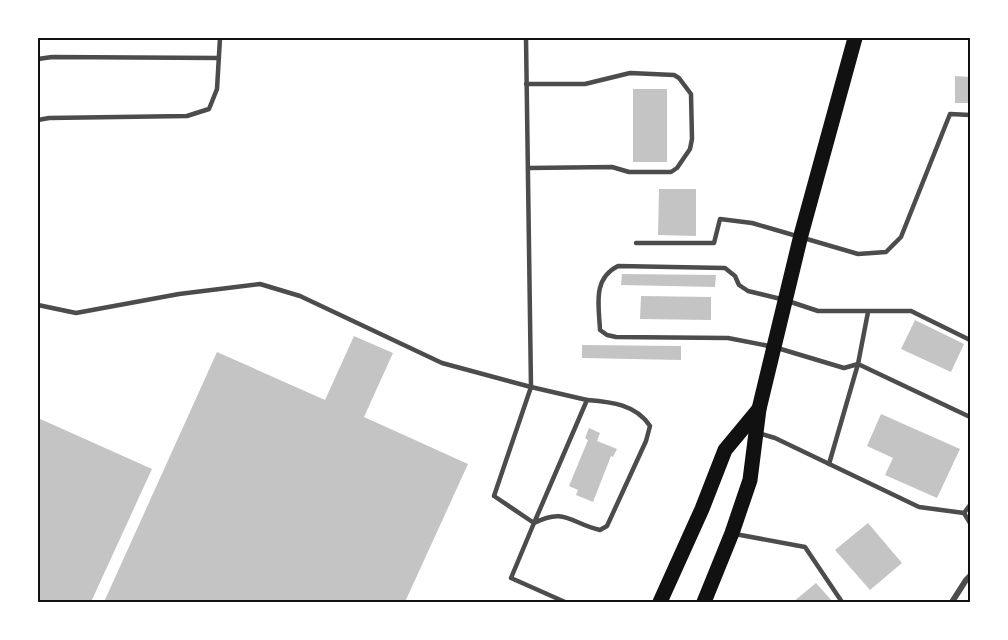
<svg xmlns="http://www.w3.org/2000/svg" width="1008" height="640" viewBox="0 0 1008 640" font-family="'DejaVu Sans',sans-serif">
	<rect width="100%" height="100%" fill="#fff"/>
	<g fill="#c4c4c4">
		<path d="M 955,76 L 970,77 L 970,103 L 955,103 Z"/>
		<rect x="633" y="89" width="34" height="73"/>
		<path d="M 659,189 L 696,189 L 696,236 L 658,235 Z"/>
		<path d="M 622,274 L 716,275 L 715,287 L 621,285 Z"/>
		<path d="M 641,296 L 711,297 L 711,320 L 640,319 Z"/>
		<path d="M 915,320 L 964,344 L 951,372 L 901,349 Z"/>
		<path d="M 354,336 L 393,353 L 364,417 L 468,464 L 405,602 L 104,602 L 217,352 L 325,400 Z"/>
		<path d="M 582,345 L 681,346 L 681,360 L 582,358 Z"/>
		<path d="M 881,414 L 960,449 L 937,498 L 885,475 L 893,458 L 867,446 Z"/>
		<path d="M 38,418 L 152,469 L 91,602 L 38,602 Z"/>
		<path d="M 589,428 L 600,433 L 597,441 L 617,449 L 613,457 L 611,456 L 593,502 L 576,495 L 578,490 L 569,486 L 588,440 L 585,438 Z"/>
		<path d="M 868,523 L 902,563 L 870,590 L 835,550 Z"/>
		<path d="M 816,583 L 833,602 L 793,602 Z"/>
	</g>
	<g fill="none" stroke-linecap="round" stroke-linejoin="round">
		<g stroke="#4c4c4c" stroke-width="4.5">
			<path d="M 526,38 L 531,387 L 494,496 L 534,523 L 511,578 L 565,602"/>
			<path d="M 38,59 L 52,57 L 219,58"/>
			<path d="M 526,84 L 585,84 L 630,73 L 674,75 L 679,78 L 691,94 L 692,139 L 690,149 L 677,168 L 671,172 L 629,172 L 612,167 L 528,168"/>
			<path d="M 38,120 L 49,118 L 187,116 L 209,109 L 217,89 L 220,38"/>
			<path d="M 636,243 L 714,243 L 720,219 L 752,223 L 858,254 L 886,252 L 901,237 L 950,114 L 970,115"/>
			<path d="M 38,305 L 76,313 L 179,294 L 260,284 L 300,296 L 442,363 L 531,387 L 587,400"/>
			<path d="M 970,340 L 911,311 L 818,311 L 785,300 L 748,291 L 739,285 L 735,276 L 725,268 L 618,266 C 592,279 599,306 600,330 L 607,335 L 616,337 L 728,338 L 774,347 L 844,368 L 858,364 L 970,417"/>
			<path d="M 587,400 C 611,402 636,404 650,426 L 646,441 L 607,526 L 600,530 C 570,523 565,507 534,523 Z"/>
			<path d="M 758,433 L 775,438 L 919,507 L 964,513 L 970,523"/>
			<path d="M 829,464 L 858,364 L 868,312"/>
			<path d="M 964,513 L 970,505"/>
			<path d="M 735,534 L 805,547 L 842,602"/>
		</g>
		<path stroke="#4c4c4c" stroke-width="6" d="M 952,602 L 966,580 L 970,576"/>
		<g stroke="#111" stroke-width="15">
			<path d="M 660,602 L 702,509 L 725,450 L 759,409"/>
			<path d="M 704,602 L 732,533 L 750,480 L 759,409 L 801,235 L 855,38"/>
		</g>
	</g>
	<rect width="1008" height="640" fill="none" stroke="#ffffff" stroke-width="78"/>
	<rect x="39" y="39" width="930" height="562" fill="none" stroke="#111" stroke-width="2"/>
</svg>
